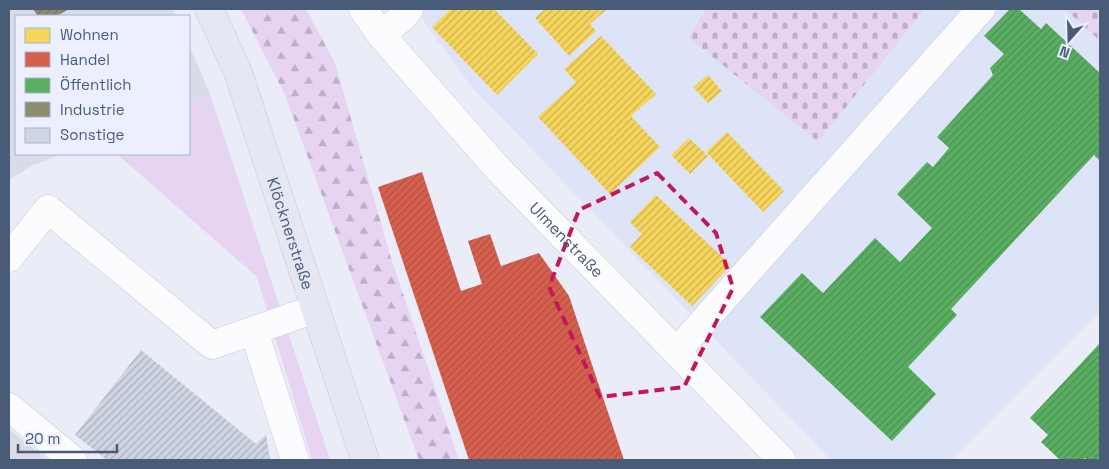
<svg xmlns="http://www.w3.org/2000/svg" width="1109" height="469" viewBox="0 0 1109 469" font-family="'Space Grotesk',sans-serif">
	<defs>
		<pattern id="forest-firs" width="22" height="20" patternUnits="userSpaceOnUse" patternTransform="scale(1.25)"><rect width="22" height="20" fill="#e7d4f2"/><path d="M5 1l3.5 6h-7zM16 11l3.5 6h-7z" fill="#bdafc9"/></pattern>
		<pattern id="cemetery-stones" width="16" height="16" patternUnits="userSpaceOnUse" patternTransform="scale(1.25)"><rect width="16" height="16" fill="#e7d4f2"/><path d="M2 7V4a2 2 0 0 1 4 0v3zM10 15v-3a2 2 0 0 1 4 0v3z" fill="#bdafc9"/></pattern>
		<pattern id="homes-hatch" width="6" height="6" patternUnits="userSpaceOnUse" patternTransform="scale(1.25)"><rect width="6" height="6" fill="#f6d55c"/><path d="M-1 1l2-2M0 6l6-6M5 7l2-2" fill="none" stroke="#c9b051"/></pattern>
		<pattern id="shops-hatch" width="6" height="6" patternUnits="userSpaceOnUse" patternTransform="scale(1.25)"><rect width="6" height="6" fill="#d6604d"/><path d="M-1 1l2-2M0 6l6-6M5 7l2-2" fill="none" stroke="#b05245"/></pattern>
		<pattern id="public-hatch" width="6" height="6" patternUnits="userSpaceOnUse" patternTransform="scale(1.25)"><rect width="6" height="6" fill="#5aae61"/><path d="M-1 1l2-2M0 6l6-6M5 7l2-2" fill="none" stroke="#4c9155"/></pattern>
		<pattern id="industry-hatch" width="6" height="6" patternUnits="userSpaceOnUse" patternTransform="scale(1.25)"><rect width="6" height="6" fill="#8c8c6e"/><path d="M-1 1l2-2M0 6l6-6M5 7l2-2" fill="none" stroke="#74765f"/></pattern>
		<pattern id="building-hatch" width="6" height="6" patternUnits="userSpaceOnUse" patternTransform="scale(1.25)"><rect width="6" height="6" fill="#ced5e3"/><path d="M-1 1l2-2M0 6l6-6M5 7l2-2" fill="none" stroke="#a9b0bd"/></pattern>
	</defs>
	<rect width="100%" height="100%" fill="#eaecf8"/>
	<path fill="#dee4f8" d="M 415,9 L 706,9 L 688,36 L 818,142 L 925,9 L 1065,9 L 1100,41 L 1100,311 L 951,460 L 831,460 L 470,85 Z"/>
	<g fill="#d8dce8">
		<path d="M 9,9 L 173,9 L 176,16 L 16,16 L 16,154 L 63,154 L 33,165 L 9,180 Z"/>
		<path d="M 189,45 L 210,94 L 189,103 Z"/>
		<path d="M 9,429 L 47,460 L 9,460 Z"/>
	</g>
	<path fill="#e7d4f2" d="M 210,94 L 330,460 L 312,460 L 257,277 L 117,154 L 189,154 L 189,103 Z"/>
	<path fill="url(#forest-firs)" d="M 241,9 L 306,9 L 335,63 L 391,258 L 459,460 L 419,460 L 285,95 Z"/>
	<g fill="url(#cemetery-stones)">
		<path d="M 706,9 L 925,9 L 818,142 L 688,37 Z"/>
		<path d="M 1065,9 L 1100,9 L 1100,41 Z"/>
	</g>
	<g fill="url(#homes-hatch)">
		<path d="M 451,9 L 494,9 L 538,54 L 497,95 L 432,27 Z"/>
		<path d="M 545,9 L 607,9 L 590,24 L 596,31 L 569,56 L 535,18 Z"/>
		<path d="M 601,36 L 656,94 L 631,116 L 660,147 L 610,194 L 538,117 L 576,82 L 564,69 Z"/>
		<path d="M 708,75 L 722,91 L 708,103 L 693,87 Z"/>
		<path d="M 727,132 L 784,191 L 763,212 L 706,152 Z"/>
		<path d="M 689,138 L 708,156 L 690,174 L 671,155 Z"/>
		<path d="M 656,195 L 731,265 L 692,306 L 630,247 L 642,234 L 630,222 Z"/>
	</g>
	<path fill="url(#shops-hatch)" d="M 422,172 L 461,291 L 482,284 L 468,241 L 490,234 L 501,266 L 539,253 L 569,296 L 624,460 L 469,460 L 378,187 Z"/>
	<g fill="url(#public-hatch)">
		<path d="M 1010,9 L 1019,9 L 1041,29 L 1046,23 L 1100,73 L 1100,161 L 1094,155 L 951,309 L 957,315 L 908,367 L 936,394 L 892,441 L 760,317 L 802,273 L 823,293 L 875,238 L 900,262 L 932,228 L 897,194 L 927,162 L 933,167 L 949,148 L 937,137 L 993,75 L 990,68 L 1004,54 L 984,36 Z"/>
		<path d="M 1100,343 L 1100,457 L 1097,460 L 1087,460 L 1085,458 L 1083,460 L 1060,460 L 1041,442 L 1048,435 L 1030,418 Z"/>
	</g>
	<path fill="url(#industry-hatch)" d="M 33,9 L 69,9 L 57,16 L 38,16 Z"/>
	<path fill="url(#building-hatch)" d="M 141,350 L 256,444 L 266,434 L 270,460 L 107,460 L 75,435 Z"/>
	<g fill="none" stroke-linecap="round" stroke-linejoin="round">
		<defs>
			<g id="minor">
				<path id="s1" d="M 363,9 L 381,35 L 499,170 L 782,460"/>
				<path d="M 381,35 L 403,17 L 409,9"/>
				<path d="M 9,258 L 48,209 L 212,345 L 315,309"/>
				<path d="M 254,331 L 295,460"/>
				<path d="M 677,351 L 981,9"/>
				<path d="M 9,407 L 73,460"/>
			</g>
			<g id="major">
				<path id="s2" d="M 209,9 L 238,72 L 365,460"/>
			</g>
		</defs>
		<use href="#minor" stroke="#c5cbd8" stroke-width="29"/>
		<use href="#major" stroke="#c5cbd7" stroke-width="29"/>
		<use href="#minor" stroke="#fcfcfe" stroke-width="28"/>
		<use href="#major" stroke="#e5e7f3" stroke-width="28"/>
	</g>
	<path fill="none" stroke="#c2185b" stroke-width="4" stroke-dasharray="10 6" stroke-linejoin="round" d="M 657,173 L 716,233 L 733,288 L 684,387 L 600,397 L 549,287 L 579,210 Z"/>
	<g text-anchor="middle" stroke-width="5" stroke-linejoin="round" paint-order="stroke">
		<g font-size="16" fill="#485c78" stroke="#ecefff">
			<text dy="6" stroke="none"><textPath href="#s2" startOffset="239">Klöcknerstraße</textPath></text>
			<text dy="6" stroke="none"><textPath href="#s1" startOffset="308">Ulmenstraße</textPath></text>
		</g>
	</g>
	<rect width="1109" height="469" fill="none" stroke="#485c78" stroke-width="20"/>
	<rect x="15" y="15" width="175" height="140" fill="#ecefff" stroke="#aab4c9"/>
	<rect x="25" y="28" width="25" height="15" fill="#f6d55c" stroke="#aab4c9"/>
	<text x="60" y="40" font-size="15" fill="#485c78">Wohnen</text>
	<rect x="25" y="52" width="25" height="15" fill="#d6604d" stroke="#aab4c9"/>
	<text x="60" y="65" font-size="15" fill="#485c78">Handel</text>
	<rect x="25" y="78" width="25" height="15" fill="#5aae61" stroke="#aab4c9"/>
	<text x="60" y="90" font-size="15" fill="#485c78">Öffentlich</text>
	<rect x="25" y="102" width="25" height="15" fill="#8c8c6e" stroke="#aab4c9"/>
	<text x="60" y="115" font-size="15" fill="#485c78">Industrie</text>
	<rect x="25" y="128" width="25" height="15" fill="#ced5e3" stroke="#aab4c9"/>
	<text x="60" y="140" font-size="15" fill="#485c78">Sonstige</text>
	<g transform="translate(1069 40) rotate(200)" stroke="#ecefff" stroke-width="4" paint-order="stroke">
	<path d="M0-4L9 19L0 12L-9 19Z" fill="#485c78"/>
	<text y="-8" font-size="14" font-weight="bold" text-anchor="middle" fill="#485c78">N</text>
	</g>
	<path d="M18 444v8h99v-8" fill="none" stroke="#485c78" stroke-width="2.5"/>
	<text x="25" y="444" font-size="15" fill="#485c78" stroke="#ecefff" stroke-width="4" paint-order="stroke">20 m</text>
</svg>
